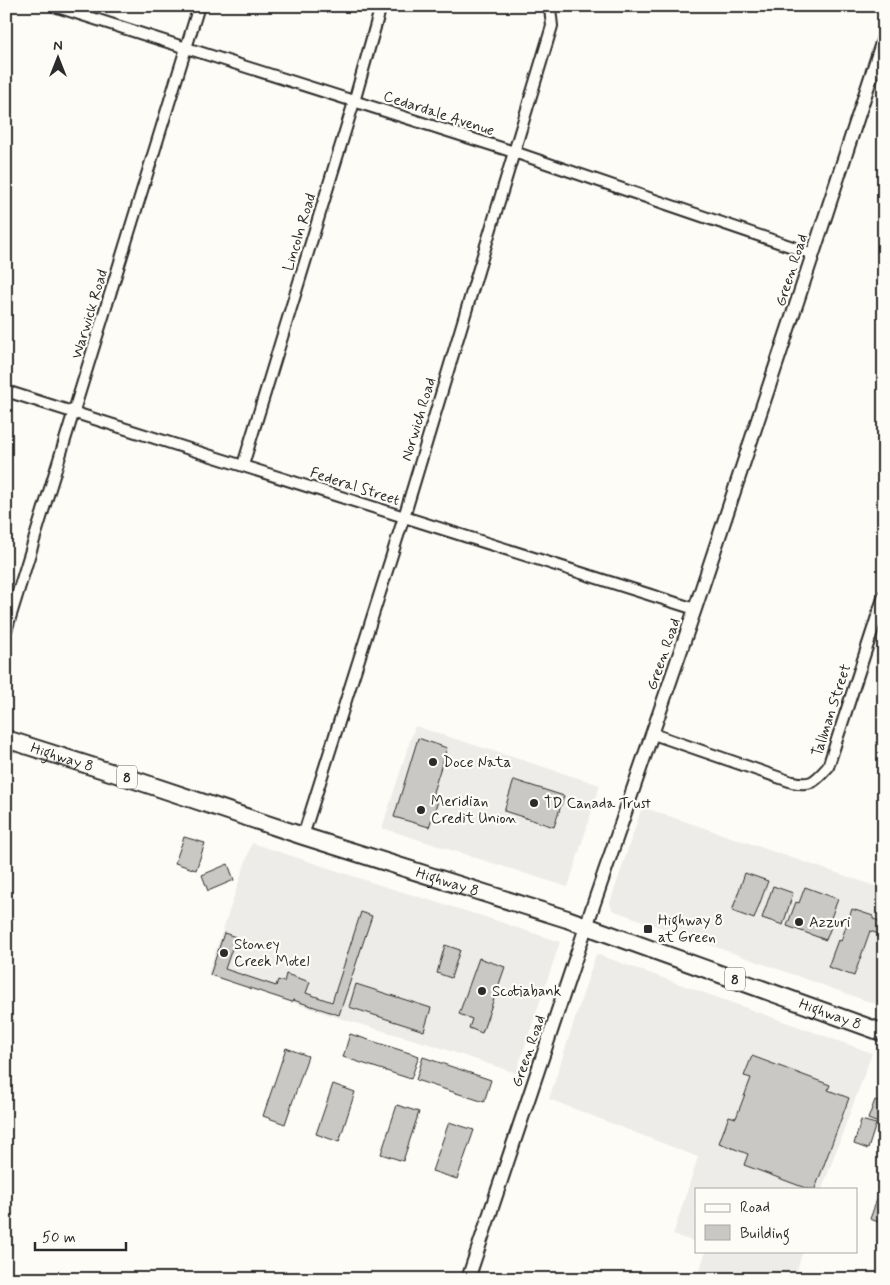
<svg xmlns="http://www.w3.org/2000/svg" width="890" height="1285" viewBox="0 0 890 1285" font-family="Mynerve,sans-serif">
	<rect width="100%" height="100%" fill="#fdfcf7"/>
	<filter id="ink" filterUnits="userSpaceOnUse"><feTurbulence type="fractalNoise" baseFrequency=".02" numOctaves="2"/><feDisplacementMap in="SourceGraphic" scale="10" xChannelSelector="R" yChannelSelector="G"/><feConvolveMatrix kernelMatrix="1 2 1 2 8 2 1 2 1" color-interpolation-filters="sRGB"/></filter>
	<g filter="url(#ink)">
		<g fill="#edece8">
			<path d="M 415,726 L 600,785 L 568,887 L 382,828 Z"/>
			<path d="M 642,807 L 884,889 L 884,1007 L 612,910 L 610,903 Z"/>
			<path d="M 252,843 L 386,887 L 482,916 L 560,942 L 516,1073 L 429,1044 L 342,1019 L 208,974 Z"/>
			<path d="M 596,954 L 872,1053 L 822,1189 L 696,1189 L 696,1242 L 673,1235 L 698,1157 L 549,1099 Z"/>
			<path d="M 706,1251 L 803,1251 L 794,1279 L 697,1279 Z"/>
		</g>
		<g fill="#c9c8c4" stroke="#2b2b2b">
			<path d="M 418,738 L 447,748 L 433,792 L 438,801 L 429,827 L 394,817 Z"/>
			<path d="M 514,780 L 564,796 L 554,827 L 504,811 Z"/>
			<path d="M 184,837 L 205,843 L 196,870 L 175,863 Z"/>
			<path d="M 228,864 L 234,880 L 208,891 L 202,875 Z"/>
			<path d="M 745,873 L 768,881 L 754,919 L 732,911 Z"/>
			<path d="M 773,886 L 793,893 L 783,925 L 762,918 Z"/>
			<path d="M 805,887 L 838,899 L 828,926 L 831,927 L 826,940 L 787,926 L 796,902 L 799,903 Z"/>
			<path d="M 852,909 L 873,916 L 873,919 L 883,922 L 881,926 L 884,927 L 884,936 L 870,931 L 854,976 L 828,967 L 838,940 L 841,941 Z"/>
			<path d="M 361,912 L 372,916 L 339,1015 L 293,1000 L 292,1002 L 210,975 L 224,933 L 236,937 L 225,969 L 276,986 L 278,980 L 284,982 L 286,974 L 310,982 L 306,993 L 332,1002 Z"/>
			<path d="M 445,945 L 460,950 L 451,978 L 437,973 Z"/>
			<path d="M 479,958 L 505,967 L 482,1033 L 469,1028 L 472,1019 L 459,1014 Z"/>
			<path d="M 356,984 L 431,1008 L 424,1031 L 349,1007 Z"/>
			<path d="M 350,1034 L 419,1056 L 411,1079 L 343,1057 Z"/>
			<path d="M 286,1048 L 308,1056 L 285,1124 L 263,1116 Z"/>
			<path d="M 752,1056 L 830,1085 L 828,1090 L 849,1098 L 815,1189 L 808,1189 L 744,1165 L 748,1154 L 719,1143 L 729,1116 L 736,1118 L 751,1078 L 744,1076 Z"/>
			<path d="M 423,1057 L 491,1080 L 484,1102 L 416,1080 Z"/>
			<path d="M 333,1084 L 355,1092 L 339,1142 L 316,1134 Z"/>
			<path d="M 875,1100 L 884,1103 L 884,1125 L 868,1119 Z"/>
			<path d="M 397,1105 L 419,1112 L 403,1161 L 381,1154 Z"/>
			<path d="M 861,1120 L 876,1124 L 868,1149 L 854,1144 Z"/>
			<path d="M 449,1122 L 474,1130 L 457,1179 L 432,1171 Z"/>
			<path d="M 884,1155 L 884,1172 L 879,1170 Z"/>
			<path d="M 884,1180 L 884,1224 L 870,1219 Z"/>
		</g>
		<g fill="none" stroke-linecap="round" stroke-linejoin="round">
			<defs>
				<g id="minor">
					<path d="M 54,6 L 514,152 L 813,254"/>
					<path d="M 6,391 L 695,609"/>
					<path d="M 243,465 L 354,102 L 381,6"/>
					<path d="M 6,631 L 199,6"/>
					<path d="M 653,734 L 792,782 C 813,786 815,781 828,767 L 884,595"/>
					<path d="M 303,836 L 404,517 L 552,26 L 550,8 L 548,6"/>
				</g>
				<path id="tertiary" d="M 468,1279 L 594,903 L 695,609 L 813,254 L 884,37"/>
				<g id="primary">
					<path id="s1" d="M 6,739 L 129,778 L 303,836 L 567,919 L 884,1033"/>
				</g>
			</defs>
			<use href="#minor" stroke="#2b2b2b" stroke-width="14"/>
			<use href="#tertiary" stroke="#2b2b2b" stroke-width="16"/>
			<use href="#primary" stroke="#2b2b2b" stroke-width="20"/>
			<use href="#minor" stroke="#fdfcf7" stroke-width="10"/>
			<use href="#tertiary" stroke="#fdfcf7" stroke-width="12"/>
			<use href="#primary" stroke="#fdfcf7" stroke-width="16"/>
		</g>
	</g>
	<g fill="#2b2b2b" stroke="#fdfcf7" stroke-width="2">
		<circle cx="433" cy="762" r="5"/>
		<circle cx="534" cy="803" r="5"/>
		<circle cx="421" cy="810" r="5"/>
		<circle cx="799" cy="922" r="5"/>
		<rect x="643" y="924" width="10" height="10" rx="2.5"/>
		<circle cx="224" cy="953" r="5"/>
		<circle cx="482" cy="991" r="5"/>
	</g>
	<g text-anchor="middle" stroke-width="4.5" stroke-linejoin="round" paint-order="stroke">
		<g fill="#fdfcf7" stroke="#6a6a68" stroke-width="1">
			<rect x="117" y="765.5" width="20" height="23" rx="4"/>
			<rect x="725" y="967.5" width="20" height="23" rx="4"/>
		</g>
		<g font-size="14" font-weight="bold" fill="#2b2b2b">
			<text x="127" y="782">8</text>
			<text x="735" y="984">8</text>
		</g>
		<g font-size="15" fill="#2b2b2b" stroke="#fdfcf7">
			<text transform="translate(439 113) rotate(18)" y="5">Cedardale Avenue</text>
			<text transform="translate(299 232) rotate(-73)" y="5">Lincoln Road</text>
			<text transform="translate(791 270) rotate(-72)" y="5">Green Road</text>
			<text transform="translate(89 314) rotate(-73)" y="5">Warwick Road</text>
			<text transform="translate(418 419) rotate(-73)" y="5">Norwich Road</text>
			<text transform="translate(355 486) rotate(18)" y="5">Federal Street</text>
			<text transform="translate(663 654) rotate(-71)" y="5">Green Road</text>
			<text transform="translate(831 710) rotate(-72)" y="5">Tallman Street</text>
			<text dy="5" stroke="none"><textPath href="#s1" startOffset="59">Highway 8</textPath></text>
			<text dy="5" stroke="none"><textPath href="#s1" startOffset="464">Highway 8</textPath></text>
			<text dy="5" stroke="none"><textPath href="#s1" startOffset="869">Highway 8</textPath></text>
			<text transform="translate(528 1051) rotate(-71)" y="5">Green Road</text>
		</g>
		<g font-size="15" fill="#2b2b2b" stroke="#fdfcf7" text-anchor="start">
			<text x="443" y="767">Doce Nata</text>
			<text x="431" y="806">Meridian<tspan x="431" dy="17">Credit Union</tspan></text>
			<text x="544" y="808">TD Canada Trust</text>
			<text x="658" y="925">Highway 8<tspan x="658" dy="17">at Green</tspan></text>
			<text x="809" y="927">Azzuri</text>
			<text x="234" y="949">Stoney<tspan x="234" dy="17">Creek Motel</tspan></text>
			<text x="492" y="996">Scotiabank</text>
		</g>
	</g>
	<rect width="890" height="1285" fill="none" stroke="#fdfcf7" stroke-width="25"/>
	<rect x="12" y="12" width="865" height="1260" fill="none" stroke="#2b2b2b" stroke-width="2" filter="url(#ink)"/>
	<rect x="695" y="1188" width="162" height="65" fill="#fdfcf7" stroke="#a9a8a5"/>
	<rect x="705" y="1204" width="25" height="8" fill="#fdfcf7" stroke="#a9a8a5"/>
	<text x="740" y="1212" font-size="15" fill="#2b2b2b">Road</text>
	<rect x="705" y="1225" width="25" height="15" fill="#c9c8c4" stroke="#a9a8a5"/>
	<text x="740" y="1238" font-size="15" fill="#2b2b2b">Building</text>
	<g transform="translate(58 58)" stroke="#fdfcf7" stroke-width="4" paint-order="stroke">
	<path d="M0-4L9 19L0 12L-9 19Z" fill="#2b2b2b"/>
	<text y="-8" font-size="14" font-weight="bold" text-anchor="middle" fill="#2b2b2b">N</text>
	</g>
	<path d="M35 1242v8h91v-8" fill="none" stroke="#2b2b2b" stroke-width="2.5"/>
	<text x="42" y="1242" font-size="15" fill="#2b2b2b" stroke="#fdfcf7" stroke-width="4" paint-order="stroke">50 m</text>
</svg>
